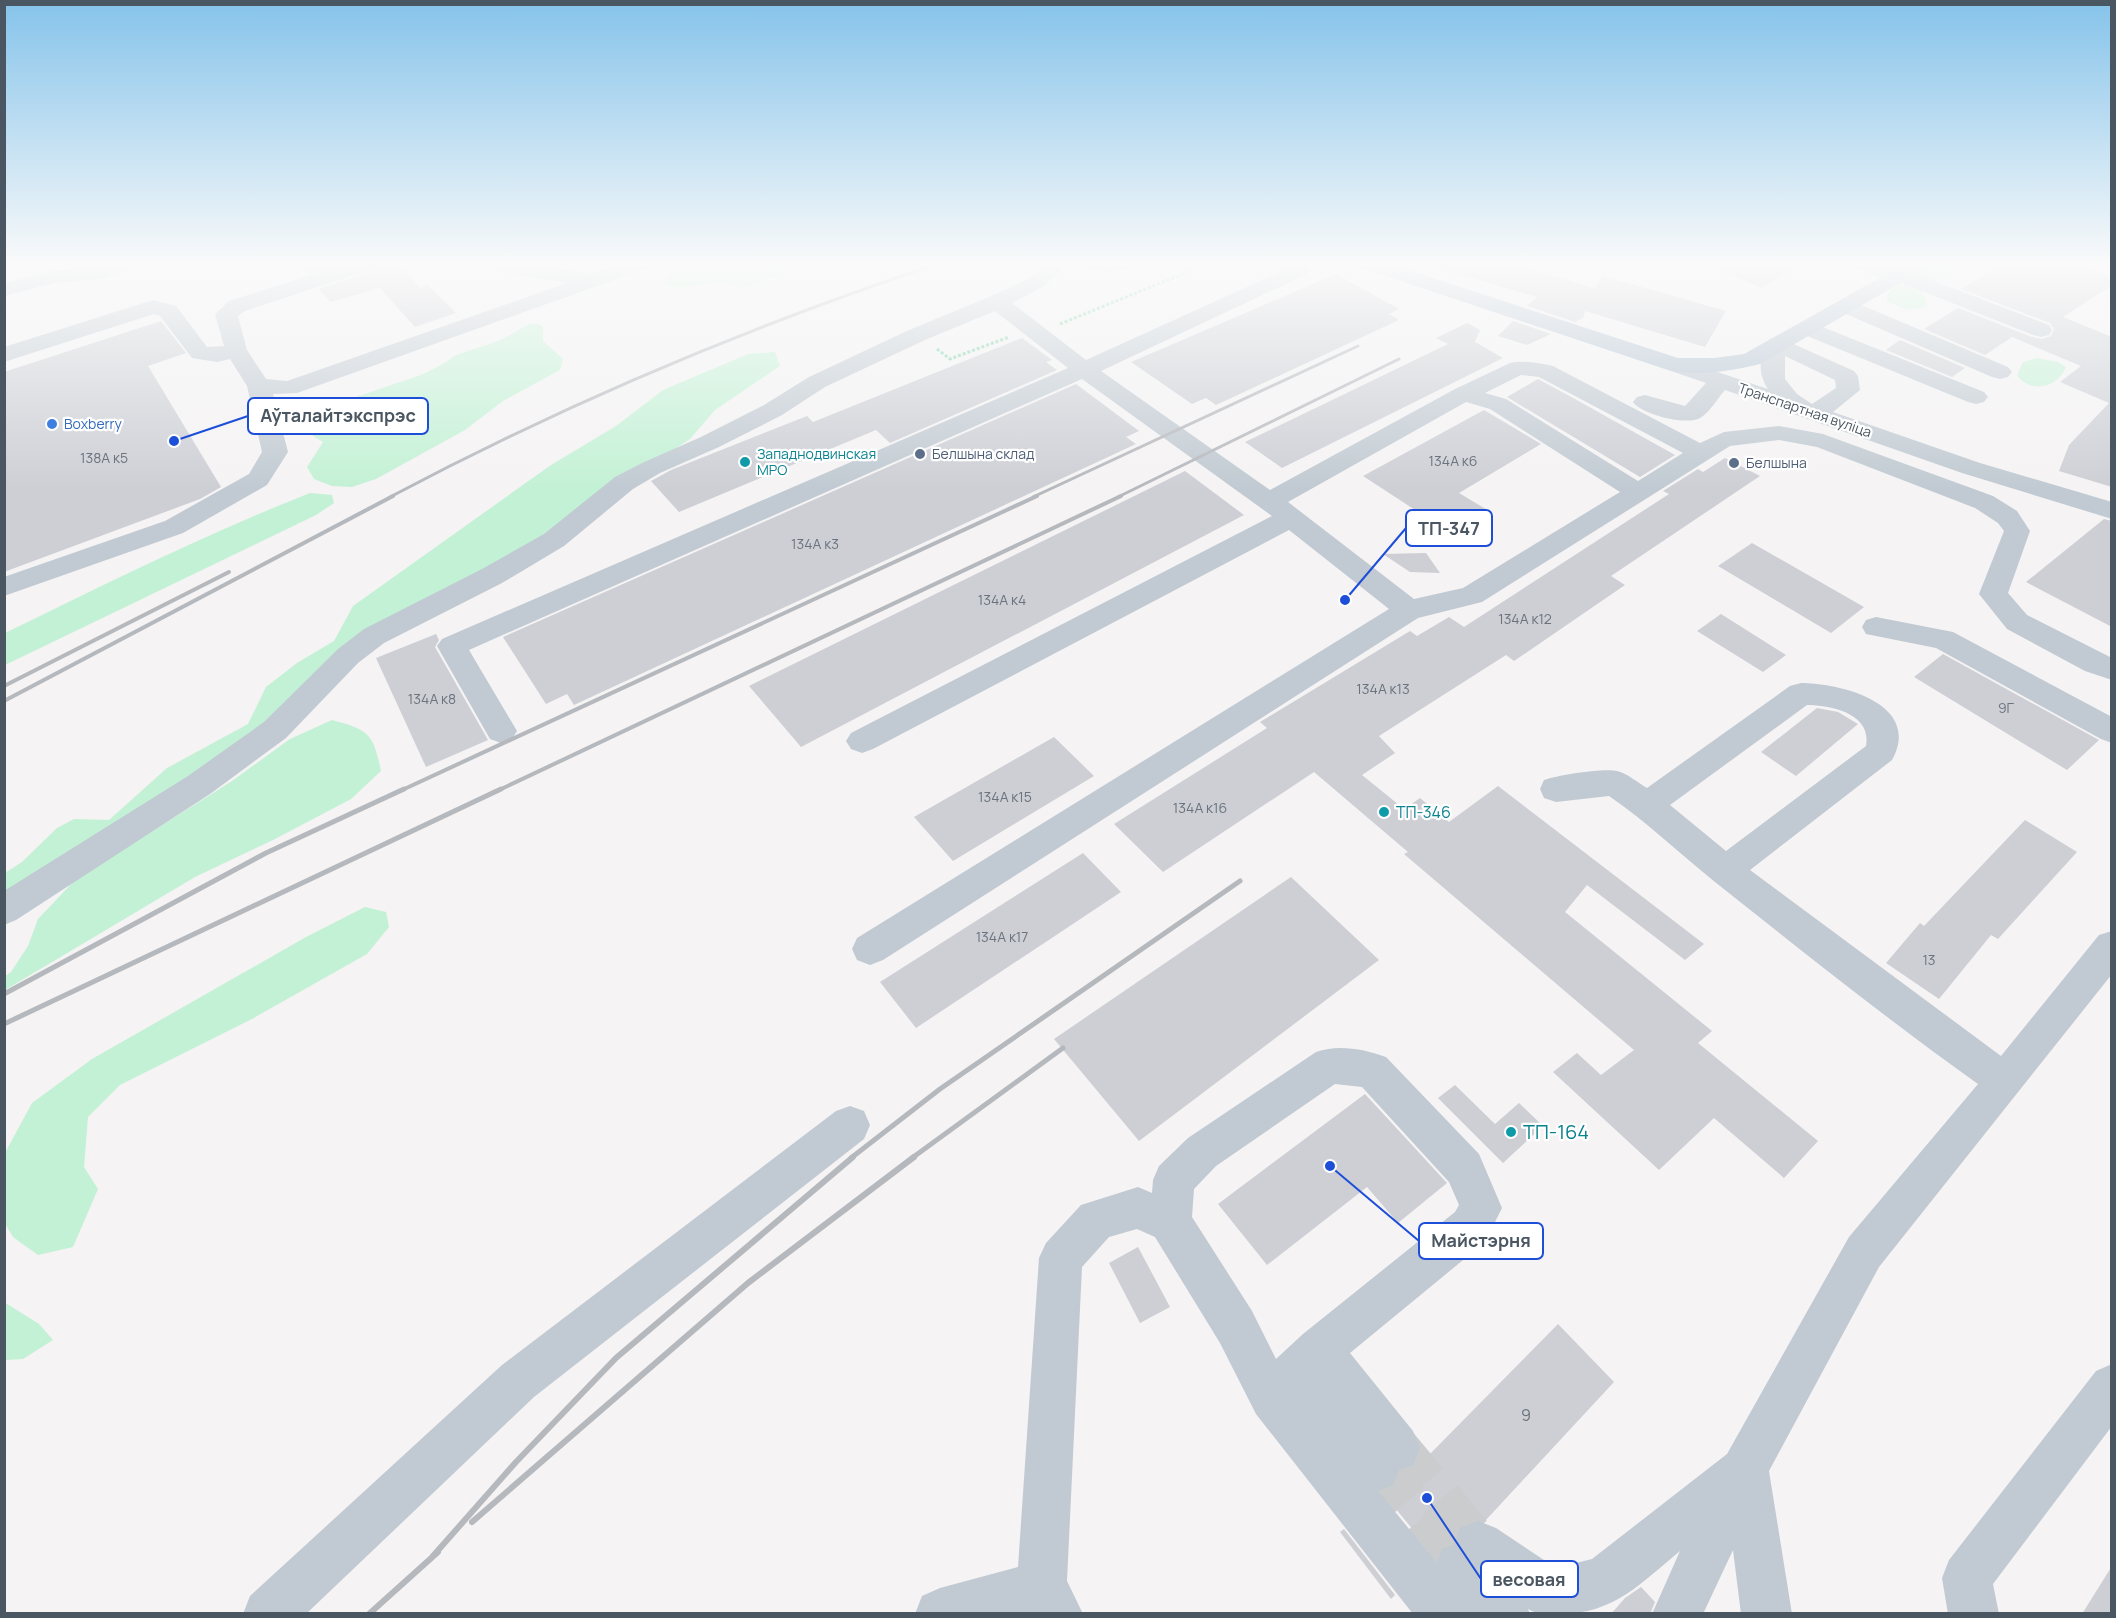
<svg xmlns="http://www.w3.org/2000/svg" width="2116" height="1618" viewBox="0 0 2116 1618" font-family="Manrope,sans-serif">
	<rect width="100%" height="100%" fill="#f5f3f3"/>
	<g fill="#c3f1d5">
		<path d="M 684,262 L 813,262 L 743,288 C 735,287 727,283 720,283 C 697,283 686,292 663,284 L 670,273 Z"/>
		<path d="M 1935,262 L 1970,262 L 1933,282 L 1922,292 L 1926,300 L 1925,307 L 1909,310 L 1887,302 L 1887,295 L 1895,285 Z"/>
		<path d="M 529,324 L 538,324 L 543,327 L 543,341 L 563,359 L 560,370 L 503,401 L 465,430 L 376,479 L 352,487 L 332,486 L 314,479 L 307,467 L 323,442 L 313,436 L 310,418 L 317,410 L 421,375 L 443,364 L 456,355 L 501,340 Z"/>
		<path d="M 775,352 L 780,366 L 715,410 L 690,439 L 544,536 L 394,621 L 315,692 L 176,791 L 5,895 L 5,873 L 22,862 L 57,828 L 74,819 L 109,820 L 167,768 L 248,724 L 266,687 L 297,663 L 334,641 L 353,606 L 551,465 L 616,426 L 663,390 L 748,354 Z"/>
		<path d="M 2037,358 L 2058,362 L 2066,367 C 2058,388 2030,394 2017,375 L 2023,362 Z"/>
		<path d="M 310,493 L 332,495 L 334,503 L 316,515 L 5,665 L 5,633 C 105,584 206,534 310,493 Z"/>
		<path d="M 332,720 C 369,730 373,733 381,771 L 351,799 L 275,839 L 195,877 L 5,990 L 4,977 L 11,972 L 28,946 L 38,919 L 75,880 L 232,781 L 290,739 Z"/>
		<path d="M 365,907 L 386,912 L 389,927 L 367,954 L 252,1019 L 120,1085 L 88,1117 L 84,1167 L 98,1189 L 73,1247 L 38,1255 L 13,1237 L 4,1222 L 6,1151 L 32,1103 L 92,1059 L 306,937 Z"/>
		<path d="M 4,1302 L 39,1324 L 53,1340 L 23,1359 L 5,1360 Z"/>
	</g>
	<g fill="#cdcfd5">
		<path d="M 298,262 L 344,262 L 308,274 Z"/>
		<path d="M 386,262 L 396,262 L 420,288 L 428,285 L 456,313 L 415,327 L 380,288 L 330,302 L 319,289 L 382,268 Z"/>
		<path d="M 1438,262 L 1503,262 L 1595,288 L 1603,276 L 1726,311 L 1705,347 L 1585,311 L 1583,318 L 1575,322 L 1527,306 L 1537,297 L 1437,268 Z"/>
		<path d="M 1701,262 L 1805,262 L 1762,288 Z"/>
		<path d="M 2006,262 L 2069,262 L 2112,278 L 2112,285 L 2063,317 L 2112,337 L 2112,487 L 2059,471 L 2069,445 L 2109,403 L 2060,382 L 2081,366 L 2012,337 L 1985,355 L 1924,329 L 1958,308 L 2032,337 L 2042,339 L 2051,336 L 2054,329 L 2050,323 L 1961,289 Z"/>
		<path d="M 1336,274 L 1399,309 L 1389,314 L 1399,320 L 1216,405 L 1206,398 L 1192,404 L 1131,362 Z"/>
		<path d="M 161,321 L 186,353 L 148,366 L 221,487 L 200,499 L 4,572 L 4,372 Z"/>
		<path d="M 1513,321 L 1551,334 L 1527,345 L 1498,336 Z"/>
		<path d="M 1467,323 L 1480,330 L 1475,342 L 1503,358 L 1282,468 L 1245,442 L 1448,344 L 1436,338 Z"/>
		<path d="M 1022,338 L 1052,360 L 1046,362 L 1057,370 L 890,443 L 876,430 L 679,512 L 651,481 L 671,470 L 807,416 L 813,422 Z"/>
		<path d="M 1900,340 L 1965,368 L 1952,377 L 1886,350 Z"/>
		<path d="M 1538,379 L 1575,399 L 1675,455 L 1640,477 L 1507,397 Z"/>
		<path d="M 1076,384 L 1139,431 L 1126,437 L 1136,444 L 574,705 L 567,694 L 546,704 L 503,637 Z"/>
		<path d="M 1484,410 L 1541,444 L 1459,493 L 1489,511 L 1452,534 L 1363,476 Z"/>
		<path d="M 1725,458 L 1760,476 L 1611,576 L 1625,585 L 1514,661 L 1506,655 L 1379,736 L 1395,753 L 1362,775 L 1404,809 L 1420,798 L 1449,822 L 1498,786 L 1704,944 L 1685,960 L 1587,885 L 1565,912 L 1712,1031 L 1698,1043 L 1818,1141 L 1784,1178 L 1714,1118 L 1659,1170 L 1553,1072 L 1577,1053 L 1601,1075 L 1634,1050 L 1404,854 L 1408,852 L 1314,772 L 1163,872 L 1114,824 L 1267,728 L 1260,722 L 1410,631 L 1417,636 L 1449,617 L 1464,627 L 1669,494 L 1663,491 L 1698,469 L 1703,472 Z"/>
		<path d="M 1185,471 L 1244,515 L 801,747 L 749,686 Z"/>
		<path d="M 2104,519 L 2112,521 L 2112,627 L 2026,582 Z"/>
		<path d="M 1752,543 L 1864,607 L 1831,633 L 1718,566 Z"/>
		<path d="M 1426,553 L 1440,573 L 1410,572 L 1383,554 Z"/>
		<path d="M 1721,614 L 1786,655 L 1763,672 L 1697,631 Z"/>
		<path d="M 436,634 L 439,640 L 435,647 L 488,740 L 426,767 L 376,658 Z"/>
		<path d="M 1943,654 L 2099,740 L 2067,770 L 1914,677 Z"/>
		<path d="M 1817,708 L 1838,712 L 1858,724 L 1796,776 L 1761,752 Z"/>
		<path d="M 1054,737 L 1094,776 L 953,861 L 914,817 Z"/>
		<path d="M 2025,820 L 2077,852 L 1998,939 L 1991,935 L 1939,999 L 1886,963 L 1920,923 L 1924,926 Z"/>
		<path d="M 1083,853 L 1121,892 L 916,1028 L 880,982 Z"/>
		<path d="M 1291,877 L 1379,960 L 1139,1141 L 1054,1039 Z"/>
		<path d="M 1455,1085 L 1495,1124 L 1519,1103 L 1543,1126 L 1503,1163 L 1438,1098 Z"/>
		<path d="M 1365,1094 L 1447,1183 L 1398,1223 L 1367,1187 L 1267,1265 L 1218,1204 Z"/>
		<path d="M 1138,1247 L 1170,1307 L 1140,1323 L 1109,1263 Z"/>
		<path d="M 1558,1324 L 1614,1382 L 1485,1521 L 1477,1519 L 1459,1526 L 1452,1543 L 1441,1547 L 1436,1558 L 1382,1492 L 1395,1486 L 1401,1472 L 1415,1466 L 1422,1449 L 1428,1456 Z"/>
		<path d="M 1344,1529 L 1395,1595 L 1391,1599 L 1340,1532 Z"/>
		<path d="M 2112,1566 L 2112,1614 L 2082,1614 Z"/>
		<path d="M 1641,1587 L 1655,1602 L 1650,1614 L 1611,1614 L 1625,1598 Z"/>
	</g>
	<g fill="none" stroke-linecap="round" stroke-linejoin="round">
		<g stroke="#caccce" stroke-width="46" stroke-dasharray="46 22" stroke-linecap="butt">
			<path d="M 1396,1448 L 1478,1546"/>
			<path d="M 1376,1468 L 1460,1567"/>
		</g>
		<g stroke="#7ad0a6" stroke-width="3" stroke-dasharray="3 2" stroke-linecap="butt">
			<path d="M 1334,262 L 1343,265"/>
			<path d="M 1060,324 L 1212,262"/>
			<path d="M 937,349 L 950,359 L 1009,337"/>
		</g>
		<g fill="#c1cad2" fill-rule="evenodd">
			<path d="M 112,262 L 143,262 L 140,266 L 100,279 L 54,283 L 4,296 L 4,283 L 53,271 L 98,267 Z"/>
			<path d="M 352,262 L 384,262 L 381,266 L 245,311 L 238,316 L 247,350 L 266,379 L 287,381 L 567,283 L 495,271 L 492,267 L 495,263 L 511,262 L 592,274 L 626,262 L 656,262 L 653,266 L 297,393 L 273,394 L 288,452 L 267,485 L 183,533 L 4,596 L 4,577 L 165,521 L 249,474 L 262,452 L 247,386 L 230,359 L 217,362 L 192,358 L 160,316 L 154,314 L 4,362 L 4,347 L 153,300 L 176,306 L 207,347 L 224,346 L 215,314 L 229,301 Z"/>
			<path d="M 1047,262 L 1070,262 L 1044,286 L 1012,303 L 1086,360 L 1293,266 L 1300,264 L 1307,266 L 1310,270 L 1307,274 L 1101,371 L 1270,490 L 1455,389 L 1510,363 C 1524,360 1540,363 1553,366 L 1700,443 L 1724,432 L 1779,426 L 1823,434 L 1993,496 L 2017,511 L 2030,531 L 2008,593 L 2027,615 L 2112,658 L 2112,680 L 2085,671 L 2007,629 L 1979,594 L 2004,531 L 1998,523 L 1975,508 L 1817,447 L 1779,440 L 1730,446 L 1482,602 L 1418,618 L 883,960 L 870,965 L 857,960 L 852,949 L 857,938 L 1389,609 L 1289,530 L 873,749 L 862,753 L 851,749 L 846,741 L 851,733 L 1272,516 L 1082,379 L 469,650 L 517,731 L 512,739 L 501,743 L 490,739 L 437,646 L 442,639 L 1068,368 L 995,311 L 925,340 L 825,387 L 782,415 L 719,447 L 660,473 L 633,489 L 564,546 L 502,583 L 384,643 L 358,663 L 286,738 L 210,794 L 16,920 L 4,925 L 4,891 L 188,776 L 264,722 L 338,649 L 364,629 L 482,569 L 544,534 L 615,477 L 642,463 L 701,437 L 764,405 L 809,377 L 909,330 L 989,297 L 1030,278 ZM 1521,375 L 1539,377 L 1683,453 L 1638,481 L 1506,399 L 1485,393 ZM 1466,402 L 1490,409 L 1620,492 L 1463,588 L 1414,599 L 1288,502 Z"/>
			<path d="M 1849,262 L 1877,262 L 1895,270 L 1908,271 L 2049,325 L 2052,330 L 2049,335 L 2041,337 L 2033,335 L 1902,283 L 1889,282 L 1852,266 Z"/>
			<path d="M 1847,299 L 2008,367 L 2012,372 L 2008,377 L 2000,379 L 1992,377 L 1839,311 L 1836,306 L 1839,301 Z"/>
			<path d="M 1808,321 L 1984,392 L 1988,397 L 1984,402 L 1976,404 L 1968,402 L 1800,333 L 1797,328 L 1800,323 Z"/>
			<path d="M 1778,337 L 1854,371 L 1858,376 L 1860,390 L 1833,412 L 1980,463 L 2112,502 L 2112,519 L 1962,473 L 1725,390 C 1718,398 1709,413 1700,418 C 1686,426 1641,414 1633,402 L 1637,397 L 1645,395 L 1685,406 L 1706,383 L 1668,370 L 1664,365 L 1668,360 L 1676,358 L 1768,389 C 1757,373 1759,355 1770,339 ZM 1785,356 L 1835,380 L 1836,388 L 1812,404 L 1797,394 L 1785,379 Z"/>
			<path d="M 1876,617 L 1953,632 L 2112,717 L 2112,743 L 2101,739 L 1936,648 L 1866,634 L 1862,627 L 1866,620 Z"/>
			<path d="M 1801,683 C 1841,683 1923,704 1892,760 L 1750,870 L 2001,1056 L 2099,935 L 2112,931 L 2112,974 L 1879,1267 L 1769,1471 L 1792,1614 L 1741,1614 L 1733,1550 L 1703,1614 L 1652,1614 L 1680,1551 C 1641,1583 1614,1614 1560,1614 C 1548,1614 1538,1615 1528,1609 L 1530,1614 L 1413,1614 L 1256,1414 L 1220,1343 L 1155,1237 L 1137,1229 L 1109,1237 L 1082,1267 L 1067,1581 L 1083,1614 L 915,1614 L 922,1596 L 940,1588 L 1018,1567 L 1039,1258 L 1046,1243 L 1081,1205 L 1138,1187 L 1152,1193 L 1153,1180 L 1159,1166 L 1188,1138 L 1316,1052 C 1338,1044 1364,1049 1386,1057 L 1479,1154 L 1502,1208 L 1485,1242 L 1350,1353 L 1413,1431 L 1420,1448 L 1413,1465 L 1399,1470 L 1393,1485 L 1378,1491 L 1437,1563 L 1442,1549 L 1454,1545 L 1460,1528 L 1478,1521 L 1496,1528 L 1556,1568 L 1592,1559 L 1727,1454 L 1849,1237 L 1978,1084 C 1888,1020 1801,950 1715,882 C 1679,853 1647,822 1609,796 L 1556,802 L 1544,798 L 1540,789 L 1544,780 C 1559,775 1603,768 1617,771 C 1628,774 1637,782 1647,788 L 1790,686 ZM 1807,705 C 1832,705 1872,714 1866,746 L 1726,851 L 1670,805 ZM 1335,1084 L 1362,1087 L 1449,1182 L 1459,1205 L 1455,1212 L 1303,1334 L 1276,1359 L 1252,1311 L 1192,1217 L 1194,1189 L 1216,1166 Z"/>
			<path d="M 850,1106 L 864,1111 L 870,1125 L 864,1139 L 534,1397 L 306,1614 L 243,1614 L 250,1596 L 502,1365 L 836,1111 Z"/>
			<path d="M 2112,1364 L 2112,1426 L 1993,1584 L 1999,1614 L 1948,1614 L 1942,1578 L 1949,1560 L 2096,1371 Z"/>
		</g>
		<g fill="#b3c2d1" fill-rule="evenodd">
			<path d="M 1071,262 L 1143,262 L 1140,266 L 1107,272 L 1074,266 Z"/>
			<path d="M 1353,262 L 1384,262 L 1678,358 L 1714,358 L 1744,354 L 1908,262 L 1933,262 L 1930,266 L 1760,364 C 1731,371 1697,377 1668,370 L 1356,266 Z"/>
		</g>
		<g stroke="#b5b8bd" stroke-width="3">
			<path d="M 390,497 C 567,403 753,325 943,262"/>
			<path d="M 1033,497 L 1358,346"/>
			<path d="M 1118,497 L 1399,359"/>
		</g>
		<g stroke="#b5b8bd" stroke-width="4">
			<path d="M 4,686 L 229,572"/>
			<path d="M 4,701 L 393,496"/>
			<path d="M 400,791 L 1037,496"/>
			<path d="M 497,791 L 1121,496"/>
		</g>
		<g stroke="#b5b8bd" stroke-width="5">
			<path d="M 4,994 L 266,853 L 404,789"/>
			<path d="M 4,1024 L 501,789"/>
			<path d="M 851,1158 L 940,1089 L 1240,881"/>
			<path d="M 912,1158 L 1063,1048"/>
		</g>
		<g stroke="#b5b8bd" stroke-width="6">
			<path d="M 472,1522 L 748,1283 L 914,1157"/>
			<path d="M 433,1556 L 516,1462 L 616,1358 L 853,1157"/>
			<path d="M 369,1614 L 438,1552"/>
		</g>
	</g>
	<linearGradient id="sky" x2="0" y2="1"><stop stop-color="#85c3ea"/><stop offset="0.54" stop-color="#fafafa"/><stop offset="1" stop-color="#fafafa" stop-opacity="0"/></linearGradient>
	<rect width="2116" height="489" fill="url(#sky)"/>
	<circle fill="#3f7fe0" stroke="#fff" stroke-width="2" cx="52" cy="424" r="6"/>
	<g fill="#5c6f8a" stroke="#fff" stroke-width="2">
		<circle cx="920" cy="454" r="6"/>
		<circle cx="1734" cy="463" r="6"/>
	</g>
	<g fill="#0f9aa8" stroke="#fff" stroke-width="2">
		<circle cx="745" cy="462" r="6"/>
		<circle cx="1384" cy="812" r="6"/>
		<circle cx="1511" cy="1132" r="6"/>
	</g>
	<g text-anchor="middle" stroke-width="4.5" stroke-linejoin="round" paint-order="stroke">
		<g font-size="14" fill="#4a5661" stroke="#fff">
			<text transform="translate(1805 410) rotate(19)" y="5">Транспартная вуліца</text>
		</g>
		<g font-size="14" fill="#366cbe" stroke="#fff" text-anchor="start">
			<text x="64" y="429">Boxberry</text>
		</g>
		<g font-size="14" fill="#0d838f" stroke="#fff" text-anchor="start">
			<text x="757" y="459">Западнодвинская<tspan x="757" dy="16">МРО</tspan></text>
		</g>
		<g font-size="14" fill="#4e5e75" stroke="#fff" text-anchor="start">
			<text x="932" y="459">Белшына склад</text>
			<text x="1746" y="468">Белшына</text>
		</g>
		<g font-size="14" fill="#6b747e">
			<text x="104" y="463">138А к5</text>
			<text x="1453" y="466">134А к6</text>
			<text x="815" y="549">134А к3</text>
			<text x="1002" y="605">134А к4</text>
			<text x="1525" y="624">134А к12</text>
			<text x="1383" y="694">134А к13</text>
			<text x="432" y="704">134А к8</text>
			<text x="2006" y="713">9Г</text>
			<text x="1005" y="802">134А к15</text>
			<text x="1200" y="813">134А к16</text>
			<text x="1002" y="942">134А к17</text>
			<text x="1929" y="965">13</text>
		</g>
		<g font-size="16" fill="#0d838f" stroke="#fff" text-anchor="start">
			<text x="1396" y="818">ТП-346</text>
		</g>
		<g font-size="16" fill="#6b747e">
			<text x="1526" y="1421">9</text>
		</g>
		<g font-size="20" fill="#0d838f" stroke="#fff" text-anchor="start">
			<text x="1523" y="1139">ТП-164</text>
		</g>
	</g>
	<path fill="none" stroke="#1d4ed8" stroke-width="2" d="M174 441L248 416M1345 600L1406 528M1330 1166L1419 1241M1427 1498L1481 1579"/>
	<g fill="#1d4ed8" stroke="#fff" stroke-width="2">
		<circle cx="174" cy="441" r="6"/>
		<circle cx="1345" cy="600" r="6"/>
		<circle cx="1330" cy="1166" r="6"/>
		<circle cx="1427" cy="1498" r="6"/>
	</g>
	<g fill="#fff" stroke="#1d4ed8" stroke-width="2">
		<rect x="248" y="398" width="180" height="36" rx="6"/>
		<rect x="1406" y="510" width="86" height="36" rx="6"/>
		<rect x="1419" y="1223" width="124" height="36" rx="6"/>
		<rect x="1481" y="1561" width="97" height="36" rx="6"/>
	</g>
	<g font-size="18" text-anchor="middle" font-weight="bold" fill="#4a5661">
		<text x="338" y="422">Аўталайтэкспрэс</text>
		<text x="1449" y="535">ТП-347</text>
		<text x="1481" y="1247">Майстэрня</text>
		<text x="1529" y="1586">весовая</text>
	</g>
	<rect width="2116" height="1618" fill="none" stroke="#4a5661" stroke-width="12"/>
</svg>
